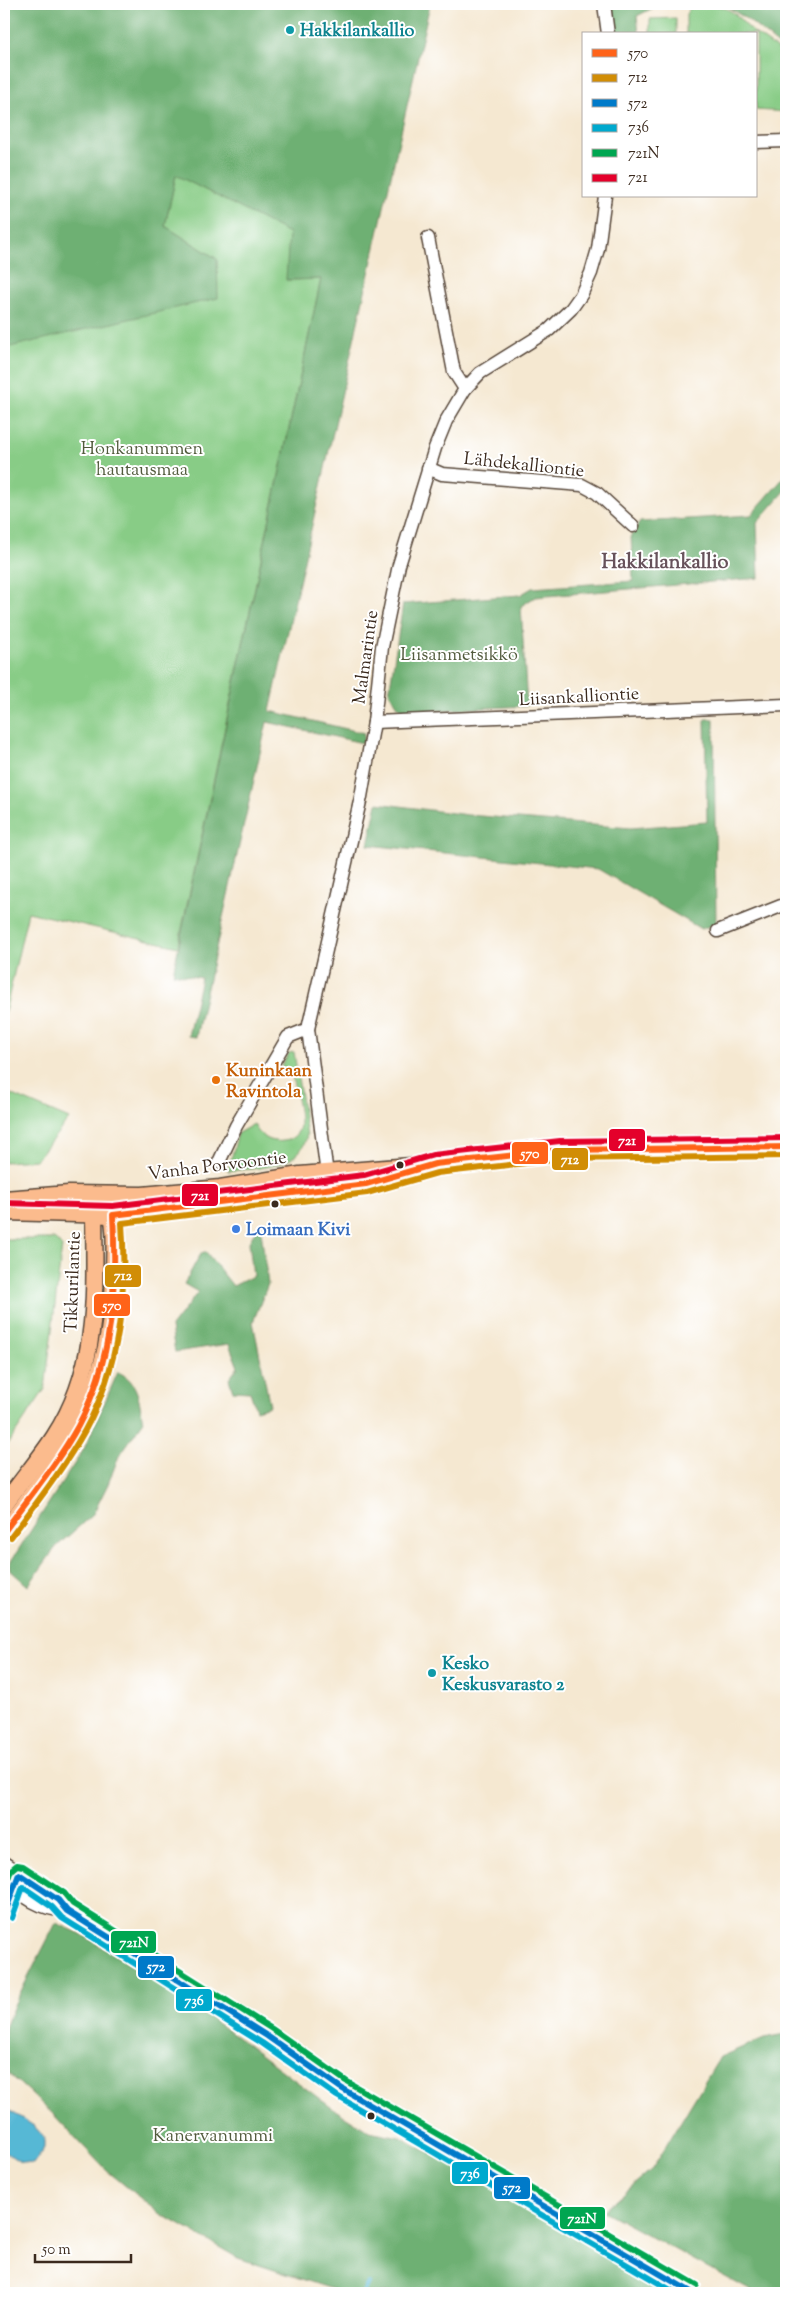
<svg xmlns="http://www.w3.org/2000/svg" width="790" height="2297" viewBox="0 0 790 2297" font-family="'Sorts Mill Goudy',serif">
	<rect width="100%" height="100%" fill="#fff"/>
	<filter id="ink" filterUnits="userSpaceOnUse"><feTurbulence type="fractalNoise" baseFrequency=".02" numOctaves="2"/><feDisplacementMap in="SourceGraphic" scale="10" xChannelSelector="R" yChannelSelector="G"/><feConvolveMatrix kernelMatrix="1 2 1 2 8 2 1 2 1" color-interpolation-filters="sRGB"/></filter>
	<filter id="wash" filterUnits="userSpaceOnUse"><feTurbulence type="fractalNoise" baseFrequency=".0096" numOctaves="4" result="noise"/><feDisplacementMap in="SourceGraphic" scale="20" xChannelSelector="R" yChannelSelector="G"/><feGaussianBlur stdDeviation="1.12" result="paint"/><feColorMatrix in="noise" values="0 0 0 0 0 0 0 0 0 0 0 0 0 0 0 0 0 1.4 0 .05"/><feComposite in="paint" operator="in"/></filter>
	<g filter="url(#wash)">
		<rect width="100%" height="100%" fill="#f5e8d1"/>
		<g fill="#88cc86" stroke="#627b52">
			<path d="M 693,4 C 707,4 720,4 732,12 C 739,16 746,27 756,34 L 686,34 L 686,14 Z"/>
			<path d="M 676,18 L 676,34 L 650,34 L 650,19 Z"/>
			<path d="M 756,34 L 786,55 L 786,112 L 756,110 Z"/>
			<path d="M 176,175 L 290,233 L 287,280 L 321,279 L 178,947 L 28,912 L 4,1017 L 4,344 L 10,346 L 217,259 L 165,226 Z"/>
			<path d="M 294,1052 L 307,1135 C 301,1170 255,1168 228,1171 L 238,1133 L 254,1124 C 263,1148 298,1146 300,1125 C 301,1109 294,1090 292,1074 L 281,1066 L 289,1053 Z"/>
			<path d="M 4,1091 L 69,1119 L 36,1160 L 4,1162 Z"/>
			<path d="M 4,1239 L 54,1239 L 62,1246 L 45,1389 L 4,1450 Z"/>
		</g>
		<g fill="#6eb073" stroke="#546d48">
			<path d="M 4,4 L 430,4 L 270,711 L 364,733 L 363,743 L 267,722 L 196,1037 L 188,1036 L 201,978 L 173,973 L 321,279 L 286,280 L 289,233 L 176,175 L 165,226 L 217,259 L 218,298 L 10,347 L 4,344 Z"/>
			<path d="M 611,4 L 661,4 L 637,16 L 639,34 L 614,34 Z"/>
			<path d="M 723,4 L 765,4 L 786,15 L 786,51 L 748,20 Z"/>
			<path d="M 786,475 L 786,490 L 757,523 L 759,578 L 535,597 L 521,606 L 527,706 L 402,712 L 389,693 L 403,604 L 520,595 L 532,588 L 633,581 L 631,535 L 640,522 L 751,515 Z"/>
			<path d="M 705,719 L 714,719 L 716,924 L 701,929 L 598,869 L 368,845 L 377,803 L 468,815 L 631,828 L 707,822 Z"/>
			<path d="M 260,1223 L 268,1284 L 253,1322 L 270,1406 L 256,1410 L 250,1392 L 233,1391 L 229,1379 L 238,1367 L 229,1344 L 175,1352 L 171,1327 L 198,1292 L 184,1284 L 201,1253 L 206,1252 L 233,1286 L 253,1276 L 249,1242 Z"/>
			<path d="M 118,1372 C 139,1381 139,1401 143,1422 L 119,1456 L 108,1484 L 93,1514 L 56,1547 L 28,1586 L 10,1570 L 9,1564 L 84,1449 Z"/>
			<path d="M 56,1923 L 81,1934 L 146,1975 L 236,2036 L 332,2108 L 369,2131 L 400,2137 L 600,2245 L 678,2293 L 344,2293 L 238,2258 L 156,2211 L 105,2169 L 53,2114 L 4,2069 L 4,2030 L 15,2003 Z"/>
			<path d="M 786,2034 L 786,2293 L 755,2293 L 603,2211 L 652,2169 L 720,2057 L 764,2038 Z"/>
		</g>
		<path fill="#56b8d5" stroke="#48717a" d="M 4,2107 L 34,2126 L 44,2137 L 44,2148 L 33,2164 L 20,2162 L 4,2151 Z"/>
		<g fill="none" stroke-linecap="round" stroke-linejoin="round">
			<path stroke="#56b8d5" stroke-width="4" d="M 363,2293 L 368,2283"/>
		</g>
	</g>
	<g filter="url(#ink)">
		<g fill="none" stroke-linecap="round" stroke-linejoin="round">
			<defs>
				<g id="minor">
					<path d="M 604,4 L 608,34"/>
					<path d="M 756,142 L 786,141"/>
					<path d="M 428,238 L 454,372 L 465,389"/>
					<path d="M 428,468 L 442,474 L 582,485 L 597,493 L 633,526"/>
					<path d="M 374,722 L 786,705"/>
					<path d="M 718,931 L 786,904"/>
					<path d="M 219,1162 L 236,1126 L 288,1037 L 308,1029"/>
					<path d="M 328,1182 L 308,1029 L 361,797 L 374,722 L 382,647 L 399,565 L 435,448 L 446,421 L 465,389 L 480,373 L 549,330 L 571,309 L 581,295 L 591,273 L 598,249 L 605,196"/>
					<path d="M 4,1863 L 58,1900 L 67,1911 L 267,2036 L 317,2073 L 693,2293"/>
					<path d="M 4,1880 C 24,1897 40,1910 67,1911"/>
					<path d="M 4,1915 L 16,1881"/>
				</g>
				<g id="major">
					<path d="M 4,1199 L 69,1194 L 142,1195 L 220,1188 L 300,1175 L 435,1164 L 561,1150 L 786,1147"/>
					<path d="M 4,1212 L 113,1215 L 366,1184 L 399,1175"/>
					<path d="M 4,1505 C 20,1482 39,1460 54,1437 C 99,1368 95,1294 94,1215 L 99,1207"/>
					<path d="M 4,1532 C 70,1442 112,1391 114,1273 C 114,1250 117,1226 109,1205"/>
				</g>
			</defs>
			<use href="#minor" stroke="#574639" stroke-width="15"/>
			<use href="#major" stroke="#574639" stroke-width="19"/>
			<use href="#minor" stroke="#fff" stroke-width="12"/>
			<use href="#major" stroke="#fbbb8d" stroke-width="16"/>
			<defs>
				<path id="bus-1" d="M 4,1532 C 29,1497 57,1464 78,1426 C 113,1360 117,1288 113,1215 L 366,1184 L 435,1164 L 561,1150 L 786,1147"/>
				<path id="bus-2" d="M 11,1537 C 37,1502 64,1468 85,1430 C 120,1366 127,1295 122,1223 L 367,1193 L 437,1173 L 562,1159 L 786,1156"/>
				<path id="bus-3" d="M 4,1915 L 19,1874 L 58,1900 L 67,1911 L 267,2036 L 341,2088 L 693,2293"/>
				<path id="bus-4" d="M 12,1918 L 23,1887 L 52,1907 L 62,1918 L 262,2043 L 337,2096 L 676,2293"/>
				<path id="bus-5" d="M 4,1890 L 11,1870 L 17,1865 L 23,1866 L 64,1893 L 73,1904 L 272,2029 L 346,2081 L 697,2285"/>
				<path id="bus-6" d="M 4,1203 L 113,1206 L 364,1175 L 433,1155 L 560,1141 L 786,1138"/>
			</defs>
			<use href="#bus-1" stroke="#fff" stroke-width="10"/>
			<use href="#bus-2" stroke="#fff" stroke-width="10"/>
			<use href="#bus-3" stroke="#fff" stroke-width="10"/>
			<use href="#bus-4" stroke="#fff" stroke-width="10"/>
			<use href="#bus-5" stroke="#fff" stroke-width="10"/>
			<use href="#bus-6" stroke="#fff" stroke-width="10"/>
			<use href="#bus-1" stroke="#ff6319" stroke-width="6"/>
			<use href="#bus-2" stroke="#d18d06" stroke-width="6"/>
			<use href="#bus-3" stroke="#007ac9" stroke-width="6"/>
			<use href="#bus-4" stroke="#00a9ce" stroke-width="6"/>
			<use href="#bus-5" stroke="#00a651" stroke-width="6"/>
			<use href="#bus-6" stroke="#e4002b" stroke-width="6"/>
		</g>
	</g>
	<g fill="#0f9aa8" stroke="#fff" stroke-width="2">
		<circle cx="290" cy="30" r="5"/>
		<circle cx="432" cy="1673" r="5"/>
	</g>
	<circle fill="#e8710a" stroke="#fff" stroke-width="2" cx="216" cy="1080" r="5"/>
	<g fill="#3b2a1e" stroke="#fff" stroke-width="2">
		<circle cx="400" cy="1165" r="4.5"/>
		<circle cx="275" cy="1204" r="4.5"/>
		<circle cx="371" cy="2116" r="4.5"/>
	</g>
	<circle fill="#3f7fe0" stroke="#fff" stroke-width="2" cx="236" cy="1229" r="5"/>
	<g text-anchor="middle" stroke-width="4" stroke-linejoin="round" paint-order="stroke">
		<g font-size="18" font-weight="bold" fill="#0d838f" stroke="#fff" text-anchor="start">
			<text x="300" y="36">Hakkilankallio</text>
			<text x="442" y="1669">Kesko<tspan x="442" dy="21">Keskusvarasto 2</tspan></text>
		</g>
		<g font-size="18" fill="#525b3d" stroke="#fff">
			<text x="142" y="454">Honkanummen<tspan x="142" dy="21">hautausmaa</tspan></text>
			<text x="459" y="660">Liisanmetsikkö</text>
			<text x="213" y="2141">Kanervanummi</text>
		</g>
		<g font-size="18" fill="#3b2a1e" stroke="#fff">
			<text transform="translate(524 464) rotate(6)" y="6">Lähdekalliontie</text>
			<text transform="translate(365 657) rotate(-82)" y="6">Malmarintie</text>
			<text transform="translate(579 696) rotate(-3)" y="6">Liisankalliontie</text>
			<text transform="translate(217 1165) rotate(-7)" y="6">Vanha Porvoontie</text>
			<text transform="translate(72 1282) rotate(-88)" y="6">Tikkurilantie</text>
		</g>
		<g font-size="18" font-weight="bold" fill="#c56008" stroke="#fff" text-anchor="start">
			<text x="226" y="1076">Kuninkaan<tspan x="226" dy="21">Ravintola</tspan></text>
		</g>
		<g font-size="18" font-weight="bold" fill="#366cbe" stroke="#fff" text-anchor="start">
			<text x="246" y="1235">Loimaan Kivi</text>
		</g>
		<g font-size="20" font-weight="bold" fill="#67525b" stroke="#fff">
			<text x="665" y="568">Hakkilankallio</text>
		</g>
	</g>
	<g stroke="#fff" stroke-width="2">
		<rect x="608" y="1128" width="38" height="24" rx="5" fill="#e4002b"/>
		<rect x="511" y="1141" width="38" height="24" rx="5" fill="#ff6319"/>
		<rect x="551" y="1147" width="38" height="24" rx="5" fill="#d18d06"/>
		<rect x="181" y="1183" width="38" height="24" rx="5" fill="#e4002b"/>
		<rect x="104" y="1264" width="38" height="24" rx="5" fill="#d18d06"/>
		<rect x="93" y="1293" width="38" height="24" rx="5" fill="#ff6319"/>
		<rect x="110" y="1930" width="47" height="24" rx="5" fill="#00a651"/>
		<rect x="137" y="1955" width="38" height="24" rx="5" fill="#007ac9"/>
		<rect x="175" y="1988" width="38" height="24" rx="5" fill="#00a9ce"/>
		<rect x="451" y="2161" width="38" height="24" rx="5" fill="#00a9ce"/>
		<rect x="493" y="2176" width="38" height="24" rx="5" fill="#007ac9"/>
		<rect x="559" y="2206" width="47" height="24" rx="5" fill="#00a651"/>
	</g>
	<g font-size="14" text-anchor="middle" font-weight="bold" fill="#fff">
		<text x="627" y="1145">721</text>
		<text x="530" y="1158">570</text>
		<text x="570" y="1164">712</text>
		<text x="200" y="1200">721</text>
		<text x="123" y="1280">712</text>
		<text x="112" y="1310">570</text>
		<text x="134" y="1947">721N</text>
		<text x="156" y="1971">572</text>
		<text x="194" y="2005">736</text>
		<text x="470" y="2178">736</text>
		<text x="512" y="2192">572</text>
		<text x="582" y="2223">721N</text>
	</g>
	<rect width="790" height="2297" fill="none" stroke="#fff" stroke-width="20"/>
	<rect x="582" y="32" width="175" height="165" fill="#ffffff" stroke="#b1aaa5"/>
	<rect x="592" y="49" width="25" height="8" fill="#ff6319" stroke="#b1aaa5"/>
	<text x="628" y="58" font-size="15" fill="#3b2a1e">570</text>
	<rect x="592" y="74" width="25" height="8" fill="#d18d06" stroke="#b1aaa5"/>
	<text x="628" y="82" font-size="15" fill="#3b2a1e">712</text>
	<rect x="592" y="99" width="25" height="8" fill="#007ac9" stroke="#b1aaa5"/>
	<text x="628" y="108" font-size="15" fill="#3b2a1e">572</text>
	<rect x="592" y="124" width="25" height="8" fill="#00a9ce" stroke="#b1aaa5"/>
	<text x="628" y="132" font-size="15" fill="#3b2a1e">736</text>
	<rect x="592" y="149" width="25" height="8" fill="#00a651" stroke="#b1aaa5"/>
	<text x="628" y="158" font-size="15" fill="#3b2a1e">721N</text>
	<rect x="592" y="174" width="25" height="8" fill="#e4002b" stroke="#b1aaa5"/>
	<text x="628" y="182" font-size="15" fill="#3b2a1e">721</text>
	<path d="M35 2254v8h96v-8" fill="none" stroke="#3b2a1e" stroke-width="2.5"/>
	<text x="42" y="2254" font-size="15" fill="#3b2a1e" stroke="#ffffff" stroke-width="4" paint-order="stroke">50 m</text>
</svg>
